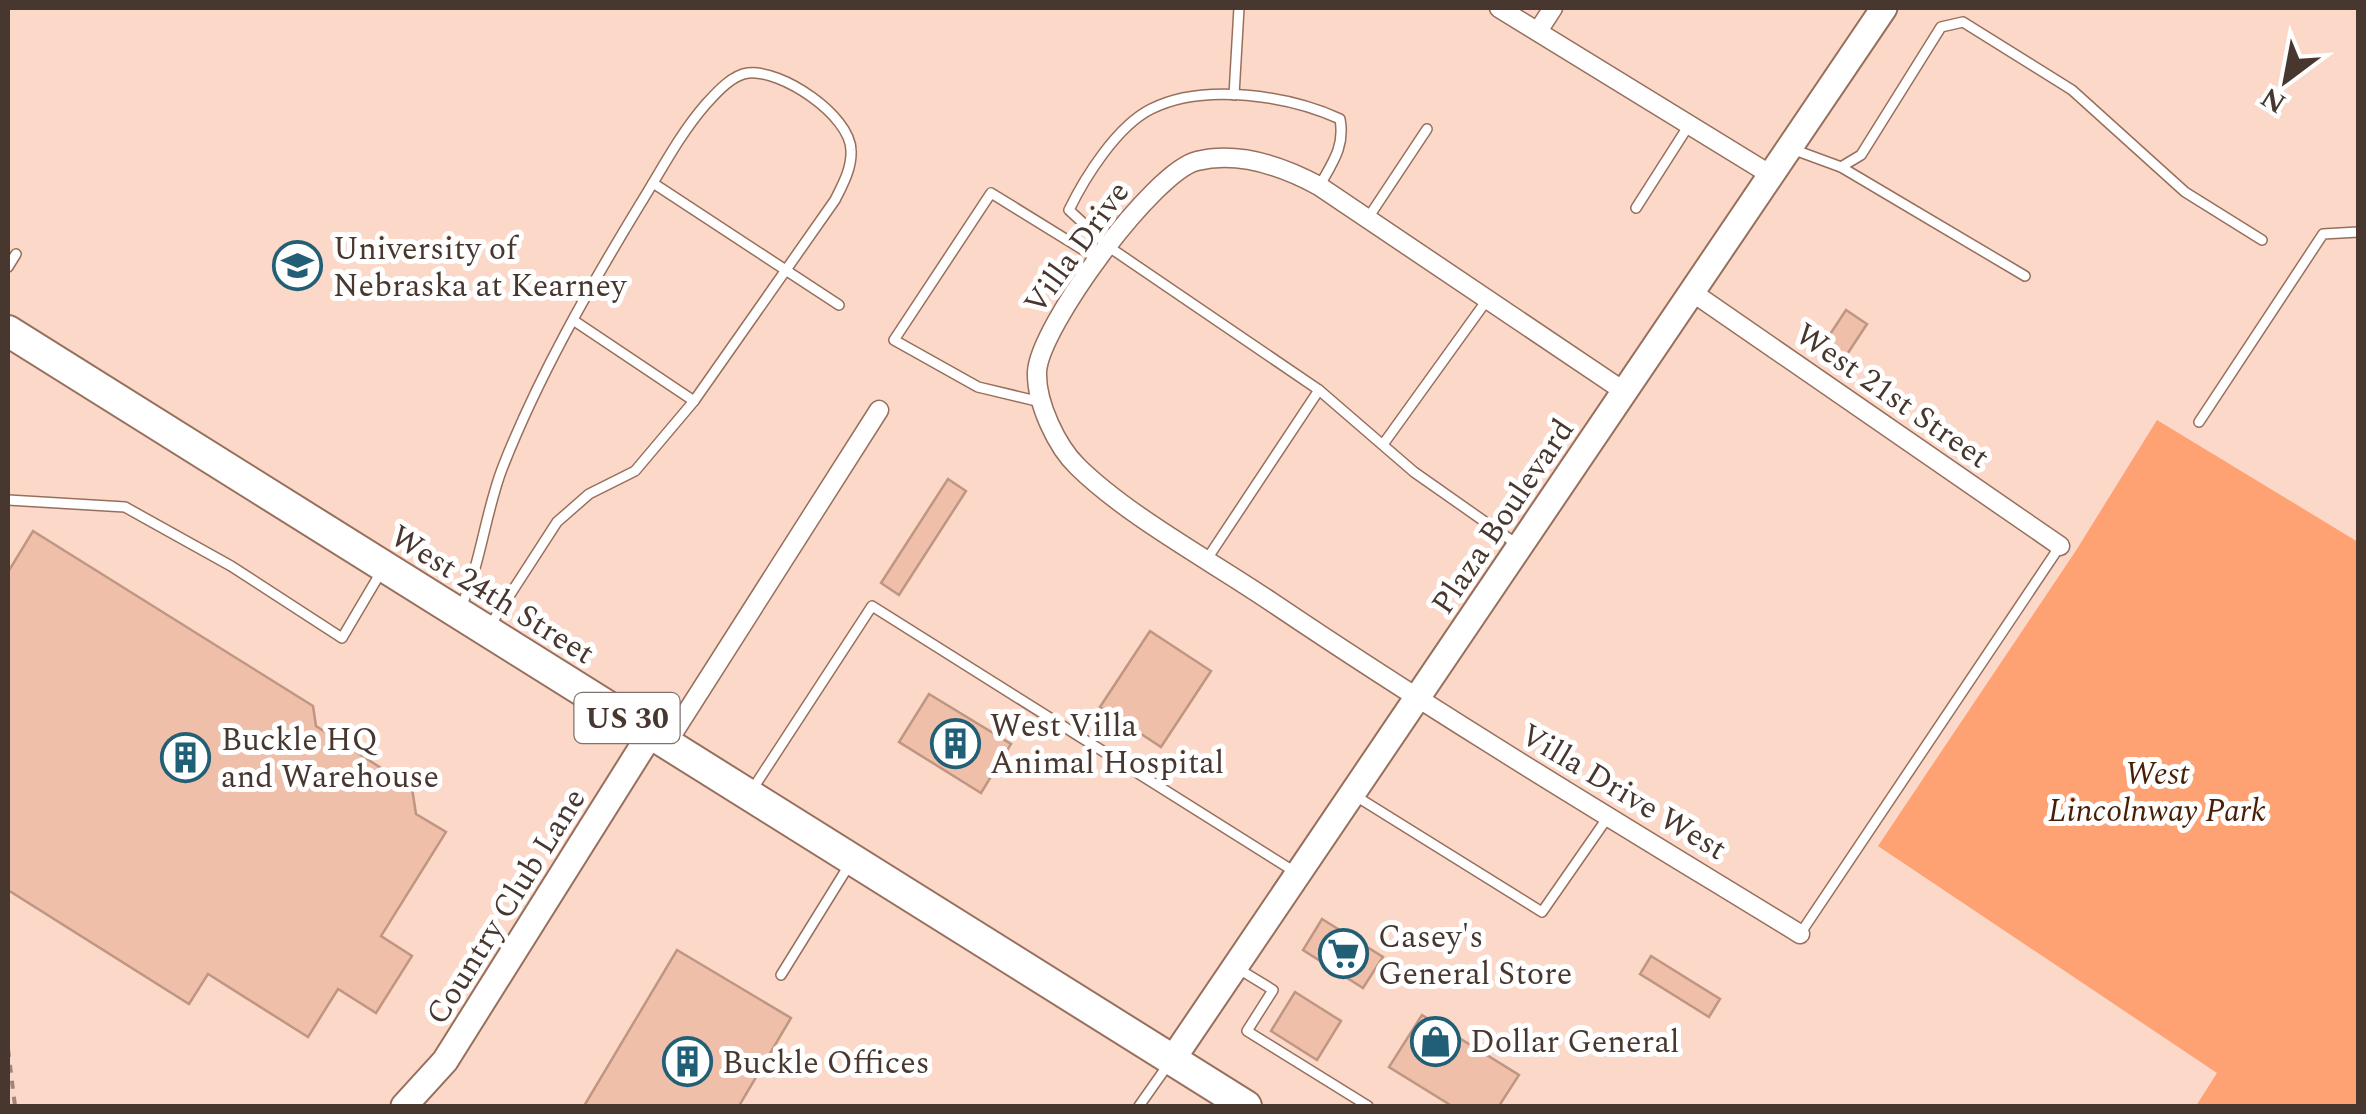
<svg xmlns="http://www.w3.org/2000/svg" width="2366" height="1114" viewBox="0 0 2366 1114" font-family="Spectral,serif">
	<rect width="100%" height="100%" fill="#fcd8c8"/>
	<path fill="#fea173" d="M 2157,420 L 2358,542 L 2358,1106 L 2196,1106 L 2217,1073 L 1878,846 L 2077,549 Z"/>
	<g fill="#f0bfa9" stroke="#bf9682" stroke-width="2.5">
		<path d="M 1846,310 L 1867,324 L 1844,359 L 1823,345 Z"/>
		<path d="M 948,479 L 966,491 L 899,595 L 881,583 Z"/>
		<path d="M 33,531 L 313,706 L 316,726 L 412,788 L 416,814 L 446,832 L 381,936 L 412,956 L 376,1013 L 338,989 L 308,1037 L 208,974 L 189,1004 L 8,890 L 8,572 Z"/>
		<path d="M 1150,631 L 1211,671 L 1161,747 L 1100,707 Z"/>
		<path d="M 929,694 L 1011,744 L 981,793 L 899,742 Z"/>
		<path d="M 1322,919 L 1383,957 L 1363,988 L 1303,950 Z"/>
		<path d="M 677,950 L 791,1018 L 739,1106 L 584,1106 Z"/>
		<path d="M 1651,956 L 1720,999 L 1709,1017 L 1640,974 Z"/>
		<path d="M 1295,992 L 1341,1021 L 1317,1060 L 1271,1031 Z"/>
		<path d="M 1422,1015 L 1519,1075 L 1499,1106 L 1452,1106 L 1389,1067 Z"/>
	</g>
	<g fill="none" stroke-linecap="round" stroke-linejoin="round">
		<defs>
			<g id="lane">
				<path d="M 1234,95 L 1239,8"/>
				<path d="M 1792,149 L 1841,167 L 1861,155 L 1941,27 L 1963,22 L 2072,90 L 2185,192 L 2262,240"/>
				<path d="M 1841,167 L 2025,276"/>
				<path d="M 653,183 L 839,305"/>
				<path d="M 1320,185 C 1333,162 1345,146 1340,119 C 1290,96 1204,82 1151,109 C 1117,126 1085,177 1069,210 L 1109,247 L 1319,390 L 1414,472 L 1518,545"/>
				<path d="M 1636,208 L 1689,125"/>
				<path d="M 1368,218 L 1427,129"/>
				<path d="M 8,267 L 16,254"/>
				<path d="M 1041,402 L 978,387 L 894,340 L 991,193 L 1098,259"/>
				<path d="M 2199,422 L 2323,234 L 2358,232"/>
				<path d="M 1384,443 L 1487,300"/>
				<path d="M 8,500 L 125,507 L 231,566 L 342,638 L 381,572"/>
				<path d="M 1207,559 L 1319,390"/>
				<path d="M 461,607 C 481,563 485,514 502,469 C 538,377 588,290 639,206 C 661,171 679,135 706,104 C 717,92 732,75 748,73 C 781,69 850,115 851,150 C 852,168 843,184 835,200 L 694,401 L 573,320"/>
				<path d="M 491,624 L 557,522 L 589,494 L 635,471 L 694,401"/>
				<path d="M 752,790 L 872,606 L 1295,872"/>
				<path d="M 1354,795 L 1542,912 L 1608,817"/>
				<path d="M 1800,934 L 2060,546"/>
				<path d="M 1237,968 L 1273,990 L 1247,1031 L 1368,1106"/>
				<path d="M 781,975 L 851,862"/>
				<path d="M 1139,1106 L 1170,1062"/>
			</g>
			<g id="street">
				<path d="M 1499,8 L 1771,175"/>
				<path d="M 1538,31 L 1553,8"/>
				<path d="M 1692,292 L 2060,546"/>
				<path d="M 1625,392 L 1319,186 C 1282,166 1239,151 1197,161 C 1154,171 1039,327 1037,372 C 1036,403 1057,447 1078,467 C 1128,516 1211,561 1270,601 C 1443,718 1622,825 1800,934"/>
				<path d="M 667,743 L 879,410"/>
			</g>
			<g id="secondary">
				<path d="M 1172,1060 L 1884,8"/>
				<path d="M 404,1106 L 445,1061 L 651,733"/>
			</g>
			<path id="primary" d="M 8,331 L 1246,1106"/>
		</defs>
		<use href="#lane" stroke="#976f5d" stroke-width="12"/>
		<use href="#street" stroke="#976f5d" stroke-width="21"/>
		<use href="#secondary" stroke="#976f5d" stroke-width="29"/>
		<use href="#primary" stroke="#976f5d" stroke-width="34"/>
		<path stroke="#a0867a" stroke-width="4" stroke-dasharray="8 8" stroke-linecap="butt" d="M 8,1049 L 15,1106"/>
		<use href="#lane" stroke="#fff" stroke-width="9"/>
		<use href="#street" stroke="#fff" stroke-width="18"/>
		<use href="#secondary" stroke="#fff" stroke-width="25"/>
		<use href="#primary" stroke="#fff" stroke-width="30"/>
	</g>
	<defs>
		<symbol id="university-ring" viewBox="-11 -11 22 22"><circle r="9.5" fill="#fff" stroke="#215f76" stroke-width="1.5"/><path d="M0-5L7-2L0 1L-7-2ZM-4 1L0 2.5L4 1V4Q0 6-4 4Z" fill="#215f76"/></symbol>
		<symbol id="building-ring" viewBox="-11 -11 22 22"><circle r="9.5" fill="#fff" stroke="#215f76" stroke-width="1.5"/><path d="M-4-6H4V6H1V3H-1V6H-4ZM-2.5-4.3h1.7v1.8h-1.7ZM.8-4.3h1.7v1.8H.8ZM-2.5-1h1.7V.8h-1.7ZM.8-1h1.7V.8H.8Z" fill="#215f76"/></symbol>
		<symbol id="supermarket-ring" viewBox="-11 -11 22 22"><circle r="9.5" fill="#fff" stroke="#215f76" stroke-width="1.5"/><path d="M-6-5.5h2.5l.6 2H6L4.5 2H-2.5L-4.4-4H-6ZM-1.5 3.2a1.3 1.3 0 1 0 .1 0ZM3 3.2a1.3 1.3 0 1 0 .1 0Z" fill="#215f76"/></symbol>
		<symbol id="shop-ring" viewBox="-11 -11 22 22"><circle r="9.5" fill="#fff" stroke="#215f76" stroke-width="1.5"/><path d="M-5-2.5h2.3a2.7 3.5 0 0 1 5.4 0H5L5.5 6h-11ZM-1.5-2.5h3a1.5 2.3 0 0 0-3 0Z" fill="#215f76"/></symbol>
	</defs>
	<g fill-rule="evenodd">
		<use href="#university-ring" x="270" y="238" width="55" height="55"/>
		<use href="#building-ring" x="928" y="716" width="55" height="55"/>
		<use href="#building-ring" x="158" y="730" width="55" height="55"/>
		<use href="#supermarket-ring" x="1316" y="926" width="55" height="55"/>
		<use href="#shop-ring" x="1408" y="1014" width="55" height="55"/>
		<use href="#building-ring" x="660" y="1034" width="55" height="55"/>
	</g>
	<g text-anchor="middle" stroke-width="10" stroke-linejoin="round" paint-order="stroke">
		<rect fill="#fff" stroke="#7f736d" stroke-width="2.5" x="574.5" y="693" width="105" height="50" rx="8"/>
		<g font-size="30" font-weight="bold" fill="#48372f">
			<text x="627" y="728">US 30</text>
		</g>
		<g font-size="32" fill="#48372f" stroke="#fff">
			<text transform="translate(1076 247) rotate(-54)" y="11">Villa Drive</text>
			<text transform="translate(1893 395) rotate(35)" y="11">West 21st Street</text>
			<text transform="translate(1502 516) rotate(-56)" y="11">Plaza Boulevard</text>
			<text transform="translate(493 594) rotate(32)" y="11">West 24th Street</text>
			<text transform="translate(1624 791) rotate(31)" y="11">Villa Drive West</text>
			<text transform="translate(505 906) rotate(-58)" y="11">Country Club Lane</text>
		</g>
		<g font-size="32" fill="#48372f" stroke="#fff" text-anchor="start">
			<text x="333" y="259">University of<tspan x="333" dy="37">Nebraska at Kearney</tspan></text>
			<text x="990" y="736">West Villa<tspan x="990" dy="37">Animal Hospital</tspan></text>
			<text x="221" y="750">Buckle HQ<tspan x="221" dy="37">and Warehouse</tspan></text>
			<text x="1378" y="947">Casey's<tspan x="1378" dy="37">General Store</tspan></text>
			<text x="1470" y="1052">Dollar General</text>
			<text x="722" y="1073">Buckle Offices</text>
		</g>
		<g font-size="32" font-style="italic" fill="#4a1e04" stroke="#fff">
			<text x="2157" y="784">West<tspan x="2157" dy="37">Lincolnway Park</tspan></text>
		</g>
	</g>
	<rect width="2366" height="1114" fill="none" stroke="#48372f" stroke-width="20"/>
	<g transform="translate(2286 80) rotate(212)" stroke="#ffffff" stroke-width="8" paint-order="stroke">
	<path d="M0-8L18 38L0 25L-18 38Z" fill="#48372f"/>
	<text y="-15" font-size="28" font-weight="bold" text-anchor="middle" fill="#48372f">N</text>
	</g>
</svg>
